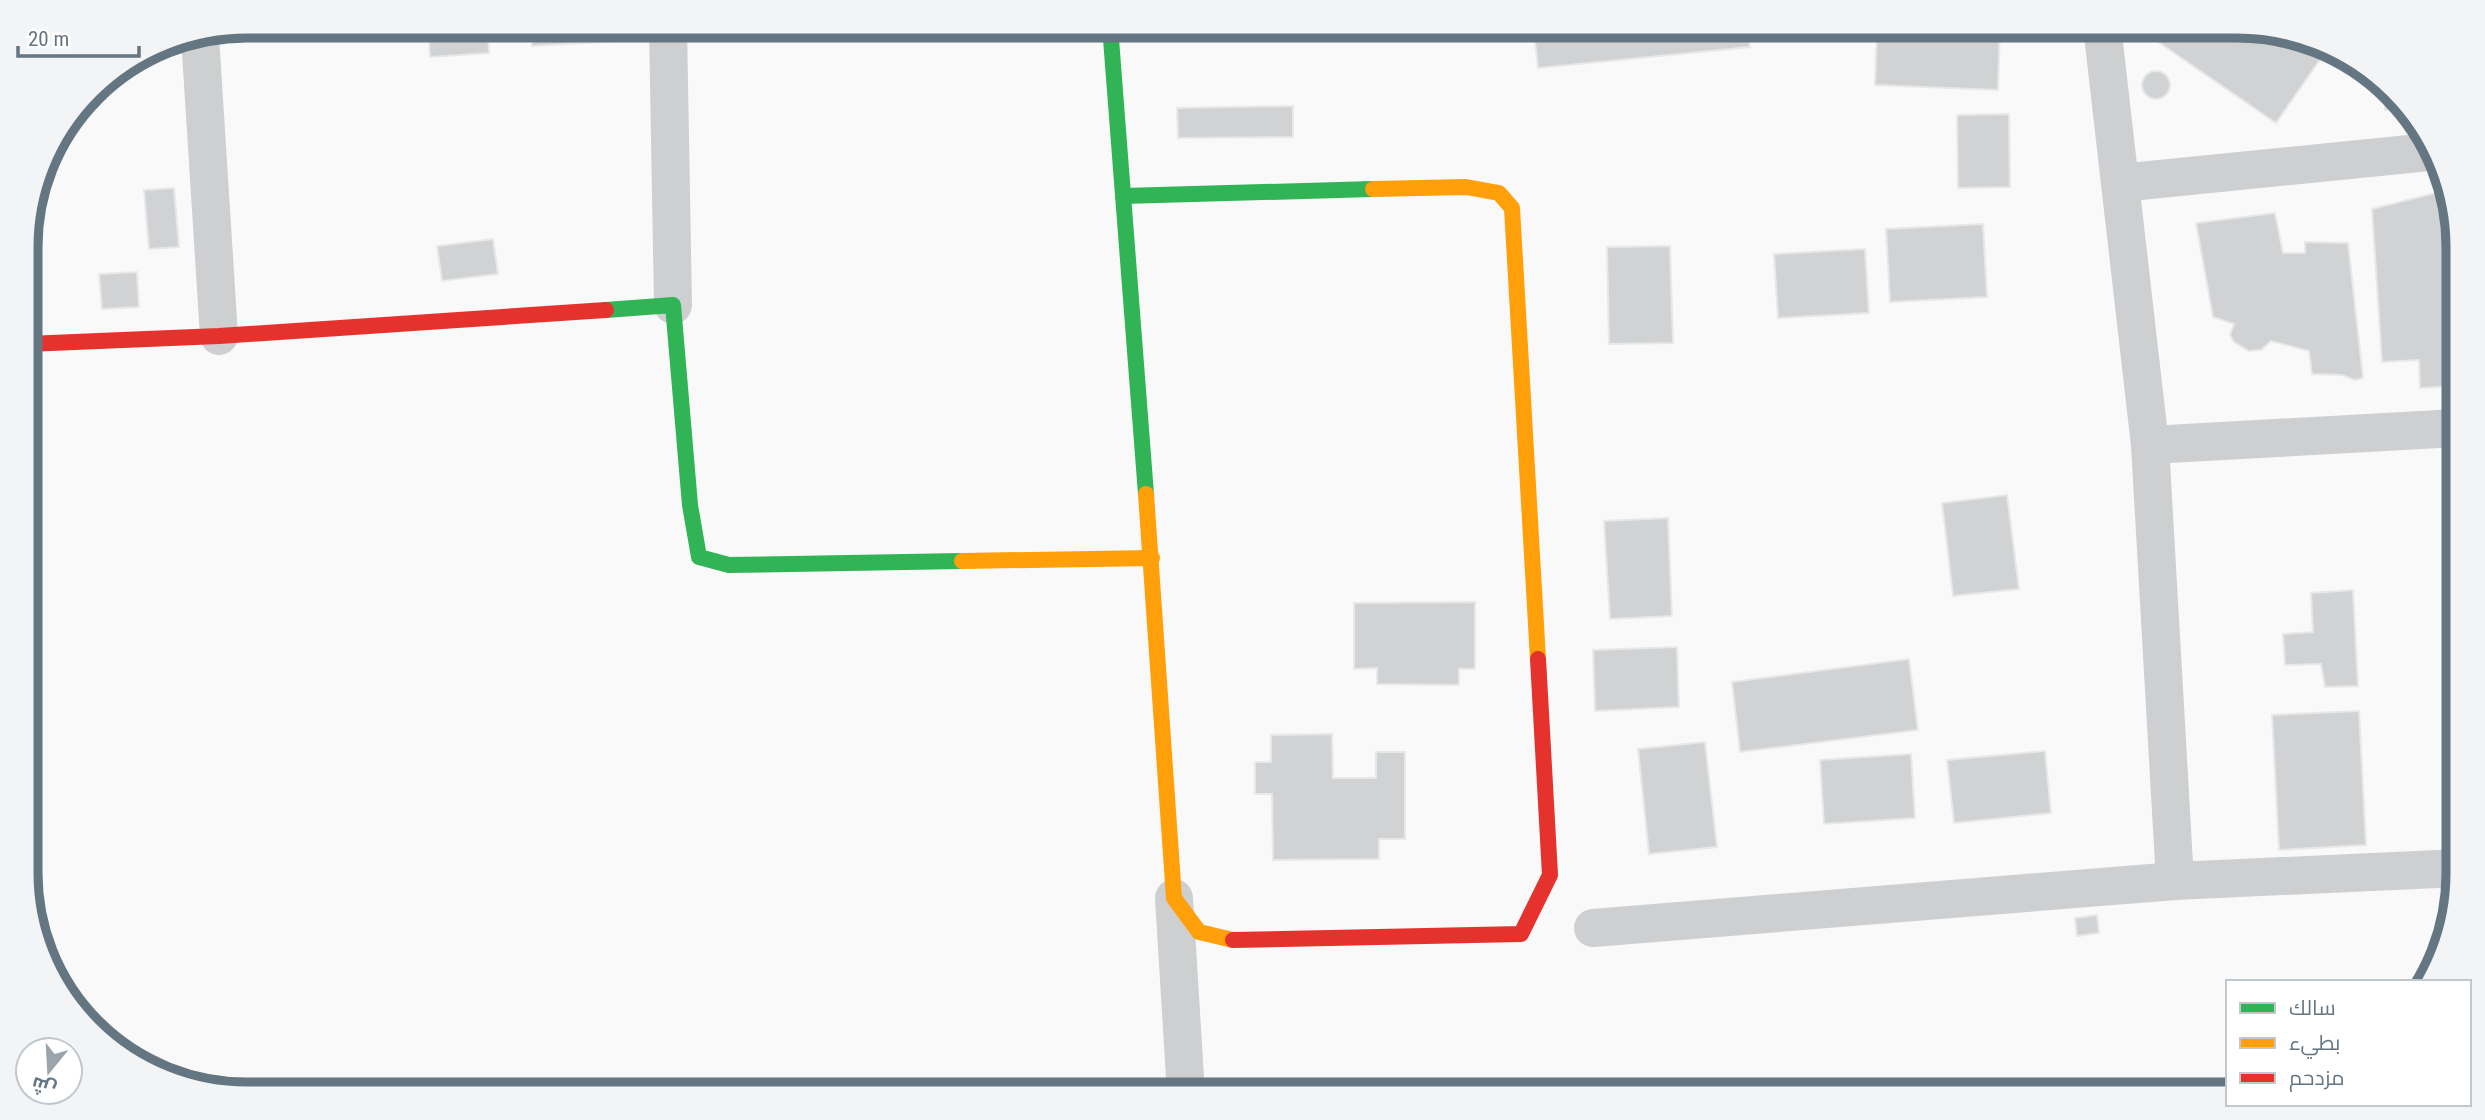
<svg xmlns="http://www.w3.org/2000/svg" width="2485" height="1120" viewBox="0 0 2485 1120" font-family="'Roboto Condensed',Cairo,sans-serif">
	<rect width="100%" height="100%" fill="#f9f9f9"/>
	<g fill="#d0d2d3" stroke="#e8e8e8" stroke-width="2">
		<path d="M 428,26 L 488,26 L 489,53 L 430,57 Z"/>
		<path d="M 530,26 L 619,26 L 620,41 L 532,46 Z"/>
		<path d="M 1143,26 L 1175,26 L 1175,33 L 1143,34 Z"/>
		<path d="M 1533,26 L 1747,26 L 1750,47 L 1538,68 Z"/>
		<path d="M 1877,26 L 2000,26 L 1998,90 L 1875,85 Z"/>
		<path d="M 2159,26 L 2238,26 L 2323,43 L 2328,48 L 2276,123 L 2151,37 Z"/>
		<circle cx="2156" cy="85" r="14"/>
		<path d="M 2385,91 L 2410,110 L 2385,110 Z"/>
		<path d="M 1293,106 L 1293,137 L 1178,138 L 1177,108 Z"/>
		<path d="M 2009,114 L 2010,187 L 1958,188 L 1957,115 Z"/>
		<path d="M 174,188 L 179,247 L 149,249 L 144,190 Z"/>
		<path d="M 2443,191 L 2446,193 L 2457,219 L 2457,386 L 2420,388 L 2419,360 L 2382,362 L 2372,209 Z"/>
		<path d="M 2275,213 L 2283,253 L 2305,253 L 2305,242 L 2348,243 L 2363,378 L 2355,380 L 2342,375 L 2312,374 L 2309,351 L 2271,341 L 2261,350 L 2249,351 L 2234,342 L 2230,335 L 2234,324 L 2213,317 L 2196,223 Z"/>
		<path d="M 1983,224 L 1987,297 L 1890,302 L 1886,229 Z"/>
		<path d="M 493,239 L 498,274 L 442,281 L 437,246 Z"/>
		<path d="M 1670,246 L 1673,343 L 1609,344 L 1607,247 Z"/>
		<path d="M 1865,249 L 1869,313 L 1778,318 L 1774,254 Z"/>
		<path d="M 137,272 L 139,307 L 102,309 L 99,274 Z"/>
		<path d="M 2007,495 L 2019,589 L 1953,596 L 1942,503 Z"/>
		<path d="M 1668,518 L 1672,616 L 1610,619 L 1604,521 Z"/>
		<path d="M 2353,590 L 2358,686 L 2325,687 L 2321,664 L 2285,665 L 2283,634 L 2313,632 L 2311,593 Z"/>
		<path d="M 1475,602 L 1475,669 L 1459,669 L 1459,685 L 1377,684 L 1377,668 L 1354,669 L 1354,603 Z"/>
		<path d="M 1677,647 L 1679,707 L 1595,711 L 1593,650 Z"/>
		<path d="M 1909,659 L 1918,730 L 1740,752 L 1732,682 Z"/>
		<path d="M 2359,711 L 2366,845 L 2279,850 L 2272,715 Z"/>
		<path d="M 1332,734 L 1333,778 L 1376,778 L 1376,752 L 1405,752 L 1405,839 L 1379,839 L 1379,859 L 1273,860 L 1272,794 L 1255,794 L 1255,762 L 1271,762 L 1271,735 Z"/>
		<path d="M 1705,742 L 1717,847 L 1649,854 L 1638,749 Z"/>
		<path d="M 2045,751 L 2051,813 L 1954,823 L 1947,760 Z"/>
		<path d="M 1911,754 L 1915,818 L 1824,824 L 1820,760 Z"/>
		<path d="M 2097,915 L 2099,933 L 2077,936 L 2075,918 Z"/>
	</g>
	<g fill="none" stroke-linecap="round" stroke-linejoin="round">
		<g stroke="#cecfd0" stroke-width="38">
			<path d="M 668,26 L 673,305"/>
			<path d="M 2102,26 L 2150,445 L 2175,881"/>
			<path d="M 200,36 L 219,336"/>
			<path d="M 2120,183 L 2429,152"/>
			<path d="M 2150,445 L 2457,428"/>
			<path d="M 1174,898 L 1186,1094"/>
			<path d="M 1593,928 L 2175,881 L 2459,868"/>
		</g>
		<g stroke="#30b455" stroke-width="16">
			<path d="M 1110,26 L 1146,494"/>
			<path d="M 1123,196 L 1373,189"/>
			<path d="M 606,310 L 673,305 L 690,505 L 699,557 L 729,565 L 962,561"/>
		</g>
		<g stroke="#ff9f0a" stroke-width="16">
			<path d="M 1373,189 L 1466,187 L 1499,193 L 1512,208 L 1538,659"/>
			<path d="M 1146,494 L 1174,898 L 1199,932 L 1233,940"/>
			<path d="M 962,561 L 1152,558"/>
		</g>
		<g stroke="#e5322d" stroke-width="16">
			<path d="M 27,344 L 219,336 L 606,310"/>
			<path d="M 1233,940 L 1521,934 L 1550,875 L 1538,659"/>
		</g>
	</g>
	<path d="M0 0H2485V1120H0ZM247 38H2237A209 209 0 0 1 2446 247V873A209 209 0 0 1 2237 1082H247A209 209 0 0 1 38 873V247A209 209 0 0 1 247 38Z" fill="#f3f4f5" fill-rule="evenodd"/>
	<path fill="none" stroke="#657683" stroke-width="9" d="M247 38H2237A209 209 0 0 1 2446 247V873A209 209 0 0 1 2237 1082H247A209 209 0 0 1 38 873V247A209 209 0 0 1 247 38Z"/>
	<rect x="2226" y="980" width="245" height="126" fill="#ffffff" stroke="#c1c8cd" stroke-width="2"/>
	<rect x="2240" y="1003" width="35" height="10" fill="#30b455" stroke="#c1c8cd" stroke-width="2"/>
	<text x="2289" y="1015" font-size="21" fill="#657683">سالك</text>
	<rect x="2240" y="1038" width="35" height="10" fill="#ff9f0a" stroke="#c1c8cd" stroke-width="2"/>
	<text x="2289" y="1050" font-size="21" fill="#657683">بطيء</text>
	<rect x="2240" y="1073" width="35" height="10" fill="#e5322d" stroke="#c1c8cd" stroke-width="2"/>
	<text x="2289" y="1085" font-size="21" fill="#657683">مزدحم</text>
	<g transform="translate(49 1071) rotate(198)"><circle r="33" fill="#ffffff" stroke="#c1c8cd" stroke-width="2"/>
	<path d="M0-5L12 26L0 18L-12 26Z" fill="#99a4ac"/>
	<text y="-10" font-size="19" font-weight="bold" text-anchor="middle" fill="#657683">ش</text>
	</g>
	<path d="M18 46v10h121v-10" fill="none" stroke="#657683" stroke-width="3.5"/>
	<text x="28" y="46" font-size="21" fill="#657683" stroke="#ffffff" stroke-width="5" paint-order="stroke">20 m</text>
</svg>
